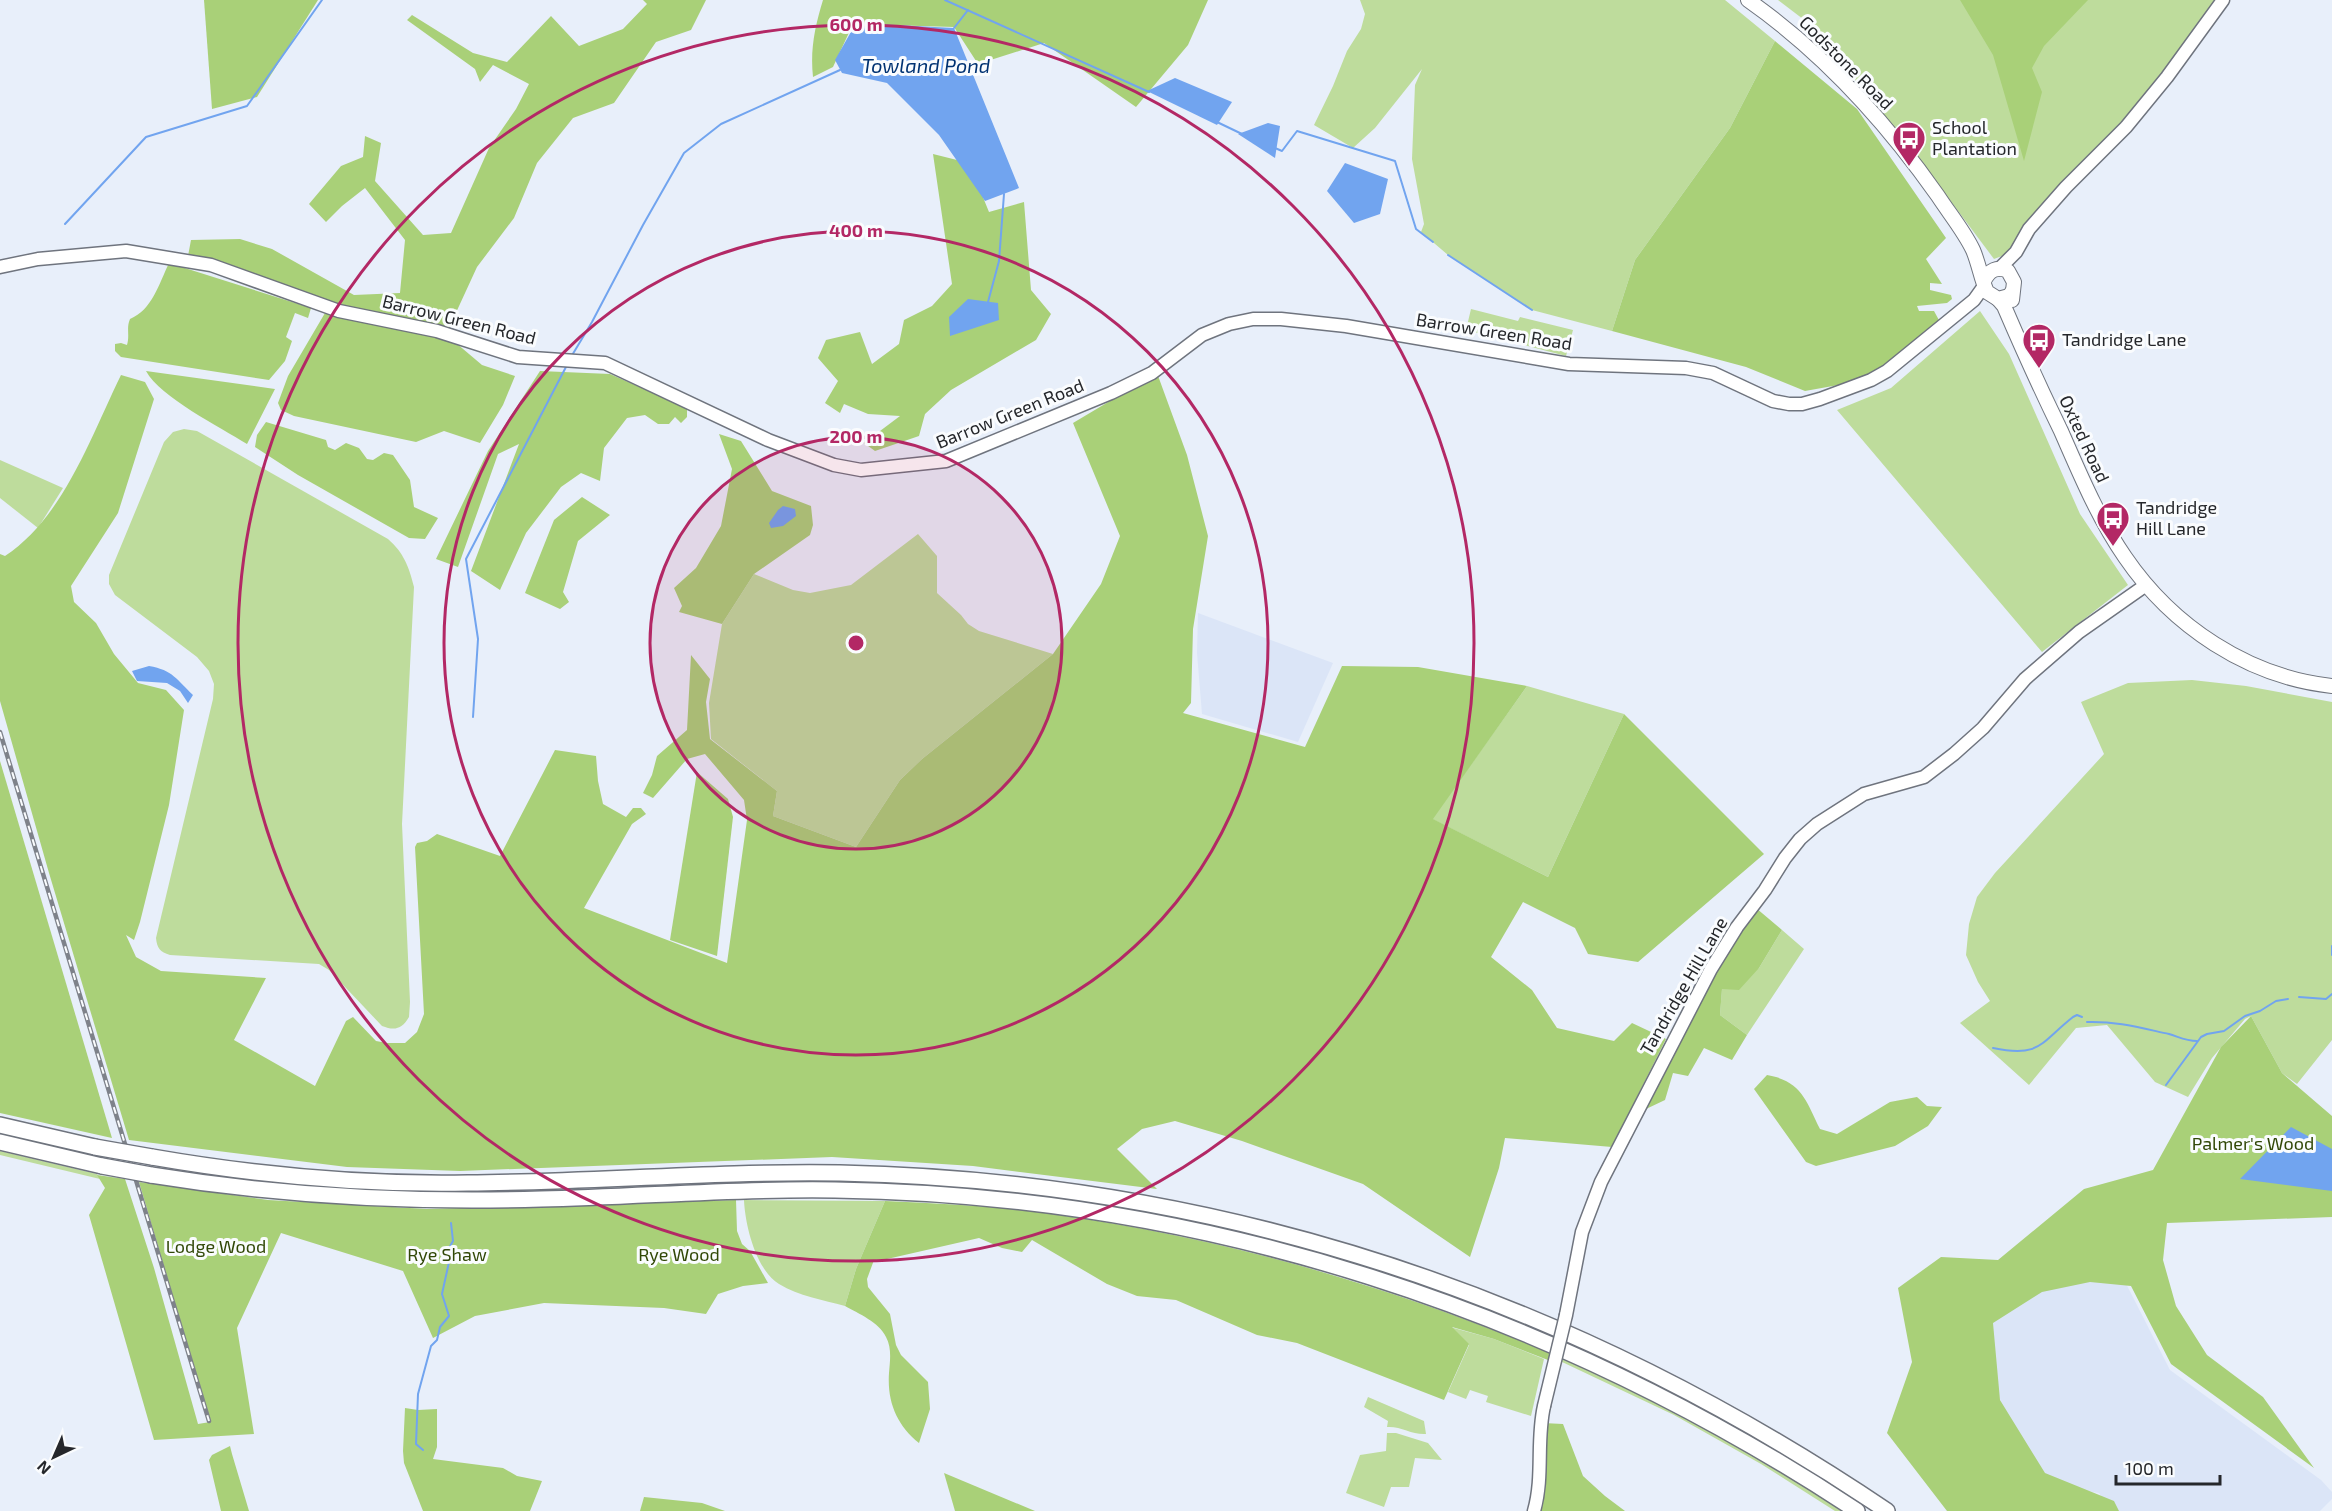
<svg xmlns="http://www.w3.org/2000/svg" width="2332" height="1511" viewBox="0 0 2332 1511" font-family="'Exo 2',sans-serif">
	<rect width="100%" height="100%" fill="#e8effa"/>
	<g fill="#dbe5f7">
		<path d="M 1198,613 L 1333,663 L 1298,742 L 1202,714 L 1197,653 Z"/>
		<path d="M 2112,1256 L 2170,1370 L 2321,1480 L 2332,1492 L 2332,1499 L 2320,1511 L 2111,1511 L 2099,1493 L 2039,1483 L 2006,1419 L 1997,1389 L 1980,1307 Z"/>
	</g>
	<g fill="#bedc9c">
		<path d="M 1360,0 L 1725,0 L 1775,41 L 1730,128 L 1635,260 L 1612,331 L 1532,310 L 1448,255 L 1421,232 L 1424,224 L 1412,159 L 1415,85 L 1422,69 L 1375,128 L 1353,148 L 1314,125 L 1333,86 L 1347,51 L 1361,29 L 1365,14 Z"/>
		<path d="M 1778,0 L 2217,0 L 2125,121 L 2010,253 L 1994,259 L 1919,159 L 1854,79 L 1820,32 Z"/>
		<path d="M 1471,309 L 1518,321 L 1520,317 L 1573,330 L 1566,356 L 1466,330 Z"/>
		<path d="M 1980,311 L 2009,354 L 2080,514 L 2128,585 L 2042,652 L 1837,410 L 1891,388 Z"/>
		<path d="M 184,429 L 197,431 L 388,539 C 404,553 409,567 414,587 L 402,824 L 410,1002 L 409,1017 C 402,1029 395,1031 382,1026 L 329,970 L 319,964 L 170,955 C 160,952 157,948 156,938 L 213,699 L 214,684 L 209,671 L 197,657 L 115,595 L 109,584 L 109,575 L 164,442 L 173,432 Z"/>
		<path d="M 0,460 L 63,488 L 38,528 L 0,498 Z"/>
		<path d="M 918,534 L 937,556 L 937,593 L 961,615 L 968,624 L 979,631 L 1053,654 L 922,759 L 900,780 L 856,847 L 773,816 L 777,791 L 711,739 L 709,703 L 722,624 L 754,574 L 793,590 L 810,593 L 851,585 Z"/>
		<path d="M 2192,680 L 2246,686 L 2332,702 L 2332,1040 L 2297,1084 L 2282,1073 L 2251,1016 L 2245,1019 L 2212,1058 L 2188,1097 L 2155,1082 L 2107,1025 L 2076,1028 L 2029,1085 L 1960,1023 L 1990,1001 L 1978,982 L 1966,955 L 1969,924 L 1977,897 L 1995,873 L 2104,754 L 2081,702 L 2128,683 Z"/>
		<path d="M 1527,686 L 1624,714 L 1548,877 L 1432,819 Z"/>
		<path d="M 1782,930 L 1804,949 L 1747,1035 L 1720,1015 L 1722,988 L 1759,968 Z"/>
		<path d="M 0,1151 L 97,1174 L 100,1179 L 0,1155 Z"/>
		<path d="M 744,1200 L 885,1201 L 856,1269 L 845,1306 C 823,1300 799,1296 779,1284 C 756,1270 745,1225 744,1200 Z"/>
		<path d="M 1450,1327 L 1494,1339 L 1544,1359 L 1531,1416 L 1486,1402 L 1488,1396 L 1470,1390 L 1466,1399 L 1448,1392 L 1469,1345 Z"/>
		<path d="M 1560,1357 C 1658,1401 1754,1449 1842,1511 L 1835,1511 L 1761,1464 L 1674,1415 L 1560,1361 Z"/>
		<path d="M 1368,1397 L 1424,1421 L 1426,1434 C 1412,1435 1401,1426 1387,1427 L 1388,1421 L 1364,1407 Z"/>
		<path d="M 1387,1433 L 1396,1433 L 1428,1443 L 1442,1460 L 1415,1458 L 1409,1487 L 1391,1487 L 1384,1507 L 1346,1493 L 1360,1455 L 1386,1451 Z"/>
	</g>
	<g fill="#a9d078">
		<path d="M 204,0 L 318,0 L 257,97 L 212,109 Z"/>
		<path d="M 643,0 L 706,0 L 691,30 L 656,42 L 614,103 L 573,118 L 537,163 L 514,218 L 477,267 L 448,330 L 361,311 L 188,256 L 191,240 L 240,239 L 272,249 L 354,295 L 400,293 L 405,240 L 365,188 L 342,206 L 326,222 L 309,204 L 341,166 L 363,157 L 365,136 L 381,143 L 375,181 L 423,235 L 451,233 L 489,148 L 516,109 L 529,84 L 493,65 L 480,82 L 475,69 L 407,20 L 412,15 L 473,53 L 507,62 L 551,16 L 579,46 L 623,29 L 647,4 Z"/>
		<path d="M 823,0 L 1208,0 L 1188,45 L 1136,107 L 1044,43 L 978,64 L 954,27 L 853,24 L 833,67 L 813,77 C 810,50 815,26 823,0 Z"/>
		<path d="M 1960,0 L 2088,0 L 2044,46 L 2032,68 L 2042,92 L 2024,161 L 1993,55 Z"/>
		<path d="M 1775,41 L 1857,109 L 1946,238 L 1926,259 L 1942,284 L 1930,283 L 1930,290 L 1951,295 L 1952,299 L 1947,303 L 1917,306 L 1919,311 L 1934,311 L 1940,322 L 1880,370 L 1844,384 L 1805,391 L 1746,367 L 1612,331 L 1635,260 L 1730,128 Z"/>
		<path d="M 933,154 L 969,163 L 989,212 L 1024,202 L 1031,290 L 1051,314 L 1036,340 L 951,390 L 925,414 L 919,436 L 875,451 L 864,443 L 900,416 L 868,414 L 844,404 L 840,413 L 825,403 L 838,381 L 818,358 L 826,340 L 860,332 L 872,364 L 899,344 L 904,320 L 932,306 L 952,284 Z"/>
		<path d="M 169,263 L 311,308 L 308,318 L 295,313 L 286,337 L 292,341 L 285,361 L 269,380 L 121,357 L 115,351 L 115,344 L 121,343 L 127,345 C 130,335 126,328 130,319 C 152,310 159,284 169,263 Z"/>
		<path d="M 325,313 L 429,335 L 456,343 L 482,365 L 515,376 L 503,405 L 480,443 L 444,431 L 416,442 L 294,416 L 281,410 L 278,403 L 288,376 Z"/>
		<path d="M 146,371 L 275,389 L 247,444 C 220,427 160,397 146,371 Z"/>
		<path d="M 540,371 L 610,374 L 687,408 L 687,417 L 681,423 L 675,417 L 669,424 L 658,424 L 645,415 L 627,418 L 604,448 L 600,481 L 581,473 L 561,487 L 526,533 L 500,590 L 471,571 L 519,444 L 498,454 L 458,567 L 436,559 L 488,451 Z"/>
		<path d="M 1157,373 L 1187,455 L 1208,536 L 1193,629 L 1191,703 L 1183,713 L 1305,747 L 1342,666 L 1418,667 L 1527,686 L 1433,819 L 1548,877 L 1624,714 L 1764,854 L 1638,962 L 1588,954 L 1575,928 L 1523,902 L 1491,957 L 1532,990 L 1557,1028 L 1614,1041 L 1632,1023 L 1666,1039 L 1612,1147 L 1505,1138 L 1499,1168 L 1470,1257 L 1363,1184 L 1242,1141 L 1175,1121 L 1142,1129 L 1117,1149 L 1157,1189 L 973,1166 L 832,1157 L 460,1171 L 347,1167 L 129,1140 L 49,873 L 0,701 L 0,554 L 5,556 C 64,517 91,436 121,375 L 145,382 L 154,399 L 118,513 L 71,586 L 74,602 L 96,623 L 114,654 L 138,683 L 166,690 L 184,710 L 169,805 L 140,922 L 134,940 L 126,935 L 136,957 L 161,971 L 266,978 L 234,1040 L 315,1086 L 346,1021 L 353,1017 L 376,1041 L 387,1043 L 405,1043 L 417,1032 L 424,1014 L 415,847 L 417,843 L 427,841 L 437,834 L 500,856 L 555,750 L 596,756 L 598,781 L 603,804 L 626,817 L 633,808 L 641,808 L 646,814 L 632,824 L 584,908 L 727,963 L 747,820 L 744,800 L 705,754 L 687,759 L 653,798 L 643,793 L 652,775 L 657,756 L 687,730 L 691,655 L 710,679 L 706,702 L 710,739 L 777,791 L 773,816 L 856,847 L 900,780 L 922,759 L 1053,654 L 1101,584 L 1120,536 L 1073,423 Z"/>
		<path d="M 266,422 L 326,440 L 328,447 L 335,450 L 346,443 L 359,448 L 367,459 L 373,460 L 384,453 L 393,455 L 410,480 L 414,507 L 438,518 L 425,539 L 409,538 L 298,475 L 255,447 L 257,435 Z"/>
		<path d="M 719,434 L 741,441 L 772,491 L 811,506 L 813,525 L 810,535 L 754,574 L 722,624 L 679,612 L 682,606 L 674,588 L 696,568 L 721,526 L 732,469 Z"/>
		<path d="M 582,497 L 610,515 L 578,541 L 563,592 L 569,602 L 560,609 L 525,593 L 554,520 Z"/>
		<path d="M 0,761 L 112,1138 L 0,1113 Z"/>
		<path d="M 697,772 L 728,799 L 733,817 L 717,956 L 670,940 Z"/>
		<path d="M 1756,908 L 1782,930 L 1759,968 L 1739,990 L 1722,989 L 1720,1015 L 1747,1035 L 1732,1060 L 1704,1048 L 1688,1076 L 1673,1073 L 1665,1100 L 1646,1109 L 1646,1096 L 1705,985 Z"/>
		<path d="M 2251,1016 L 2282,1073 L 2332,1116 L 2332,1217 L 2167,1223 L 2163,1260 L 2176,1306 L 2207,1355 L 2263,1397 L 2314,1468 L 2171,1364 L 2131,1286 L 2090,1282 L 2042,1292 L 1993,1323 L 2000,1400 L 2045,1473 L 2114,1501 L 2119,1511 L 1947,1511 L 1887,1433 L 1912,1362 L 1898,1288 L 1941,1257 L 1998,1260 L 2084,1189 L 2153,1170 L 2221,1047 Z"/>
		<path d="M 1767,1075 C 1802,1081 1806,1101 1820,1129 L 1837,1134 L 1890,1102 L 1917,1097 L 1927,1106 L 1942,1107 L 1928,1126 L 1895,1146 L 1816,1166 L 1806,1162 L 1754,1089 Z"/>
		<path d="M 97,1175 L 125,1179 L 154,1268 L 198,1424 L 210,1422 L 139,1182 L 268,1200 L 427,1209 L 736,1200 L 737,1231 L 742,1244 L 750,1251 L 768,1283 L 743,1286 L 718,1294 L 706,1314 L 664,1308 L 544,1303 L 475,1316 L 433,1338 L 403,1271 L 281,1233 L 237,1328 L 254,1434 L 154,1440 L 89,1215 L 105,1188 Z"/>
		<path d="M 885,1201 C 928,1203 970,1205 1012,1209 C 1198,1230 1378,1281 1550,1353 L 1548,1360 L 1494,1339 L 1452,1327 L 1469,1344 L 1444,1400 L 1297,1343 L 1257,1335 L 1176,1300 L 1137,1296 L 1107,1284 L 1032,1240 L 1022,1252 L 1002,1248 L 979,1238 L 887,1259 L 874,1260 L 867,1279 L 868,1287 L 890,1314 L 896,1345 L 901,1355 L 928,1382 L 930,1409 L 919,1443 C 897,1425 887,1402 889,1373 C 890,1361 892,1348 886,1337 C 879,1322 859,1314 845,1306 L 856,1269 Z"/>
		<path d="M 405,1408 L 418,1410 L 437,1409 L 437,1447 L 433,1459 L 503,1468 L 517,1476 L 542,1481 L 530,1511 L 423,1511 L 404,1463 L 403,1451 Z"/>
		<path d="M 1543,1423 L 1563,1424 L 1583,1476 L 1605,1496 L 1625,1511 L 1538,1511 Z"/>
		<path d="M 230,1446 L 232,1454 L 249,1511 L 221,1511 L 209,1460 L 212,1455 Z"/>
		<path d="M 944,1473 L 1035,1511 L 955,1511 Z"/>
		<path d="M 644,1497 L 702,1503 L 725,1511 L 640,1511 Z"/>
	</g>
	<g fill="#71a4ef">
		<path d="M 856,23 L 954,28 L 1019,188 L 985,201 L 939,135 L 887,83 L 842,73 L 835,60 Z"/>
		<path d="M 1175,78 L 1232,102 L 1217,125 L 1147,91 Z"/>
		<path d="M 1268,123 L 1280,126 L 1275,158 L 1238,134 Z"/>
		<path d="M 1345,163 L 1388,179 L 1380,214 L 1354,223 L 1327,191 Z"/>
		<path d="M 968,299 L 998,303 L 999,320 L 950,336 L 949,317 Z"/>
		<path d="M 783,506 L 795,509 L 796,516 L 783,526 L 771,528 L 769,523 L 778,510 Z"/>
		<path d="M 149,666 C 173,670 177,680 193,695 L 188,703 L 180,691 L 167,683 L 137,681 L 132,671 Z"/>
		<path d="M 2291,1127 L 2332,1149 L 2332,1191 L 2240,1179 Z"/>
	</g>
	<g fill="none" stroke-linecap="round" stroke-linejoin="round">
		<g stroke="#71a4ef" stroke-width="2">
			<path d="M 945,0 L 1149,92"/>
			<path d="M 954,28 L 968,10"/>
			<path d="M 1217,122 L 1242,134"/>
			<path d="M 1275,148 L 1282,151 L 1297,131 L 1395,161 L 1416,229 L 1433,242"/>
			<path d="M 65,224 L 146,137 L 247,106 L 322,0"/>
			<path d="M 1448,255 L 1532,310"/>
			<path d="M 988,302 L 999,261 L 1004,194"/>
			<path d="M 571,357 L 592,322 L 643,225 L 684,153 L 721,124 L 840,70"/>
			<path d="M 473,717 L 478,639 L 466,559 L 567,365"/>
			<path d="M 2332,946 L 2332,955"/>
			<path d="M 2299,997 L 2326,999 L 2332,994"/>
			<path d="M 2087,1022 C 2116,1021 2141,1028 2169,1034 C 2179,1037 2186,1041 2197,1041"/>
			<path d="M 1993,1048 C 2040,1058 2040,1043 2073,1017 L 2077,1015 L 2082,1017"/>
			<path d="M 2166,1085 L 2201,1037 L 2207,1034 L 2224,1031 L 2245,1016 L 2260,1011 L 2276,1001 L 2288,999"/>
			<path d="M 423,1450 L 416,1444 L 418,1394 L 431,1346 L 437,1340 L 440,1327 L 449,1316 L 442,1294 L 449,1262 L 448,1250 L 453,1241 L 451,1223"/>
		</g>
		<defs>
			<g id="secondary">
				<path d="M 0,267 L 38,259 L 126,251 L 211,265 L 339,311 L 437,331 L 518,357 L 605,363 L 768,440 L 834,465 L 861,470 L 946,461 L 1111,393 L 1152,373 L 1202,335 L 1229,324 L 1253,319 L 1281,319 L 1346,326 L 1569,364 L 1686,368 L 1713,373 L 1773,401 L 1789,404 L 1802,404 L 1820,399 L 1871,380 L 1887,371 L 1974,300 L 1984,286"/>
				<path d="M 1999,269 L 2016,252 L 2029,229 L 2066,187 L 2126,127 L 2167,77 L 2223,0"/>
				<path d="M 1566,1315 L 1582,1232 L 1601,1182 L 1711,969 L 1737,927 L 1765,890 L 1785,858 L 1800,839 L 1817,824 L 1864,794 L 1924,777 L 1954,754 L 1983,728 L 2025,679 L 2079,632 L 2146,585"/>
				<path d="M 1534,1511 C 1544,1476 1536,1441 1544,1406"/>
			</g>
			<g id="primary">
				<path d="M 1748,0 C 1822,52 1886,122 1938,196 C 1949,213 1964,231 1973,250 C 1979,264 1981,279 1987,292 L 1998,299 L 2009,296 L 2012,292"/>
				<path d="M 1984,281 C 1989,270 1997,266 2008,271 L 2014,282 L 2012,300"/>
				<path d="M 1998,299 L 2004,306 C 2022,348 2041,390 2061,431 C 2080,474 2098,518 2125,557 C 2172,626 2248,677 2332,686"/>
			</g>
			<g id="highway">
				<path d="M 0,1125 L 95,1147"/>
				<path d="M 0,1142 L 102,1166"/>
				<path d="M 152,1157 C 256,1175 361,1185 468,1183 C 592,1182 715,1171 840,1173 C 1223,1181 1570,1297 1887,1511"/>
				<path d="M 151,1175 C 280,1196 410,1203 541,1199 C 639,1197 737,1188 835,1190 C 1203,1195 1551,1309 1857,1511"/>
			</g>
		</defs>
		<use href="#secondary" stroke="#6f747e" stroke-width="15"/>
		<use href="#primary" stroke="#6f747e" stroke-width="16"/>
		<use href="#highway" stroke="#6f747e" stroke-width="18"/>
		<use href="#secondary" stroke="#fff" stroke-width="12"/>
		<use href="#primary" stroke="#fff" stroke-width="14"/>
		<use href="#highway" stroke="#fff" stroke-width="15"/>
		<defs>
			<path id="rail" d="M 0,732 L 209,1421"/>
		</defs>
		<use href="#rail" stroke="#7e828a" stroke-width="4.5"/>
		<use href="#rail" stroke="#fafcfe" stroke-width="2" stroke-dasharray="7" stroke-linecap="butt"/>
		<defs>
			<path id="secondary-bridge" d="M 1544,1406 L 1566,1315"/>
			<g id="highway-bridge">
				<path d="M 95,1147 L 152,1157"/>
				<path d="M 102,1166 L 151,1175"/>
			</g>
		</defs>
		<use href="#secondary-bridge" stroke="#6f747e" stroke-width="15" stroke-linecap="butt"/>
		<use href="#highway-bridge" stroke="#6f747e" stroke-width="18" stroke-linecap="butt"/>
		<use href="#secondary-bridge" stroke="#fff" stroke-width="12"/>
		<use href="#highway-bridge" stroke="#fff" stroke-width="15"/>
	</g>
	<circle cx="856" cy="643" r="206" fill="#b32865" fill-opacity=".12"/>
	<g fill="none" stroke="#b32865" stroke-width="3">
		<circle cx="856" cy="643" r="206"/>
		<circle cx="856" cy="643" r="412"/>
		<circle cx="856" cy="643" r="618"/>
	</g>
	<defs>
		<symbol id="bus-pin" viewBox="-11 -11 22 30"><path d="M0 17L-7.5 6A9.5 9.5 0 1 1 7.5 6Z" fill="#b32865" stroke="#fafcfe"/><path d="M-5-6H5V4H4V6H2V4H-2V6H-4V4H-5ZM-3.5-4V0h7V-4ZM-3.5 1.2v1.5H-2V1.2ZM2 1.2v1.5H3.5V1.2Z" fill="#fff"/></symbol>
	</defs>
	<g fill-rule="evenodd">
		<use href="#bus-pin" x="1890" y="119" width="38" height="52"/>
		<use href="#bus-pin" x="2020" y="321" width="38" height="52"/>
		<use href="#bus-pin" x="2094" y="499" width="38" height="52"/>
	</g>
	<g text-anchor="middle" stroke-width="6" stroke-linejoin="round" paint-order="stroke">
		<g font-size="18" fill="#25272b" stroke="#fafcfe">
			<text transform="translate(1846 63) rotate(45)" y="6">Godstone Road</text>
			<text transform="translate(459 320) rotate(14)" y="6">Barrow Green Road</text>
			<text transform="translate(1494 332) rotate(9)" y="6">Barrow Green Road</text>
			<text transform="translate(1010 414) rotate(-22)" y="6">Barrow Green Road</text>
			<text transform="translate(2084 439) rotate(65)" y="6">Oxted Road</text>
			<text transform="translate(1684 986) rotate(-60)" y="6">Tandridge Hill Lane</text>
		</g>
		<g font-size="18" fill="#25272b" stroke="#fafcfe" text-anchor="start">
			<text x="1932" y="134">School<tspan x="1932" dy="21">Plantation</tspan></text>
			<text x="2062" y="346">Tandridge Lane</text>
			<text x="2136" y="514">Tandridge<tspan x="2136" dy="21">Hill Lane</tspan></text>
		</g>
		<g font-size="18" fill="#314807" stroke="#fafcfe">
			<text x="2253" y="1150">Palmer's Wood</text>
			<text x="216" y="1253">Lodge Wood</text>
			<text x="447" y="1261">Rye Shaw</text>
			<text x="679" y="1261">Rye Wood</text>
		</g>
		<g font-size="20" font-style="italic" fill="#003272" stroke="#fafcfe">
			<text x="926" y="73">Towland Pond</text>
		</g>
	</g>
	<circle cx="856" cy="643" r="9" fill="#b32865" stroke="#fafcfe" stroke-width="3"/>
	<g font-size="18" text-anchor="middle" font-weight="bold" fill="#b32865" stroke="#fafcfe" stroke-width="6" stroke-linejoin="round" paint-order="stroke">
		<text x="856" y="31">600 m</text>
		<text x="856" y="237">400 m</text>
		<text x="856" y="443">200 m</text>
	</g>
	<g transform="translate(54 1457) rotate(224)" stroke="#fafcfe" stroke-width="4.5" paint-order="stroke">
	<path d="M0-4.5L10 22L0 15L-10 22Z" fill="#25272b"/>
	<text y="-9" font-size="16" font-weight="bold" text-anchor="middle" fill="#25272b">N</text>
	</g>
	<path d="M2116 1475v9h104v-9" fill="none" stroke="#25272b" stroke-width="3"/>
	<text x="2125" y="1475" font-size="18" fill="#25272b" stroke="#fafcfe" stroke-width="4.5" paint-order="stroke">100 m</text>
</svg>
